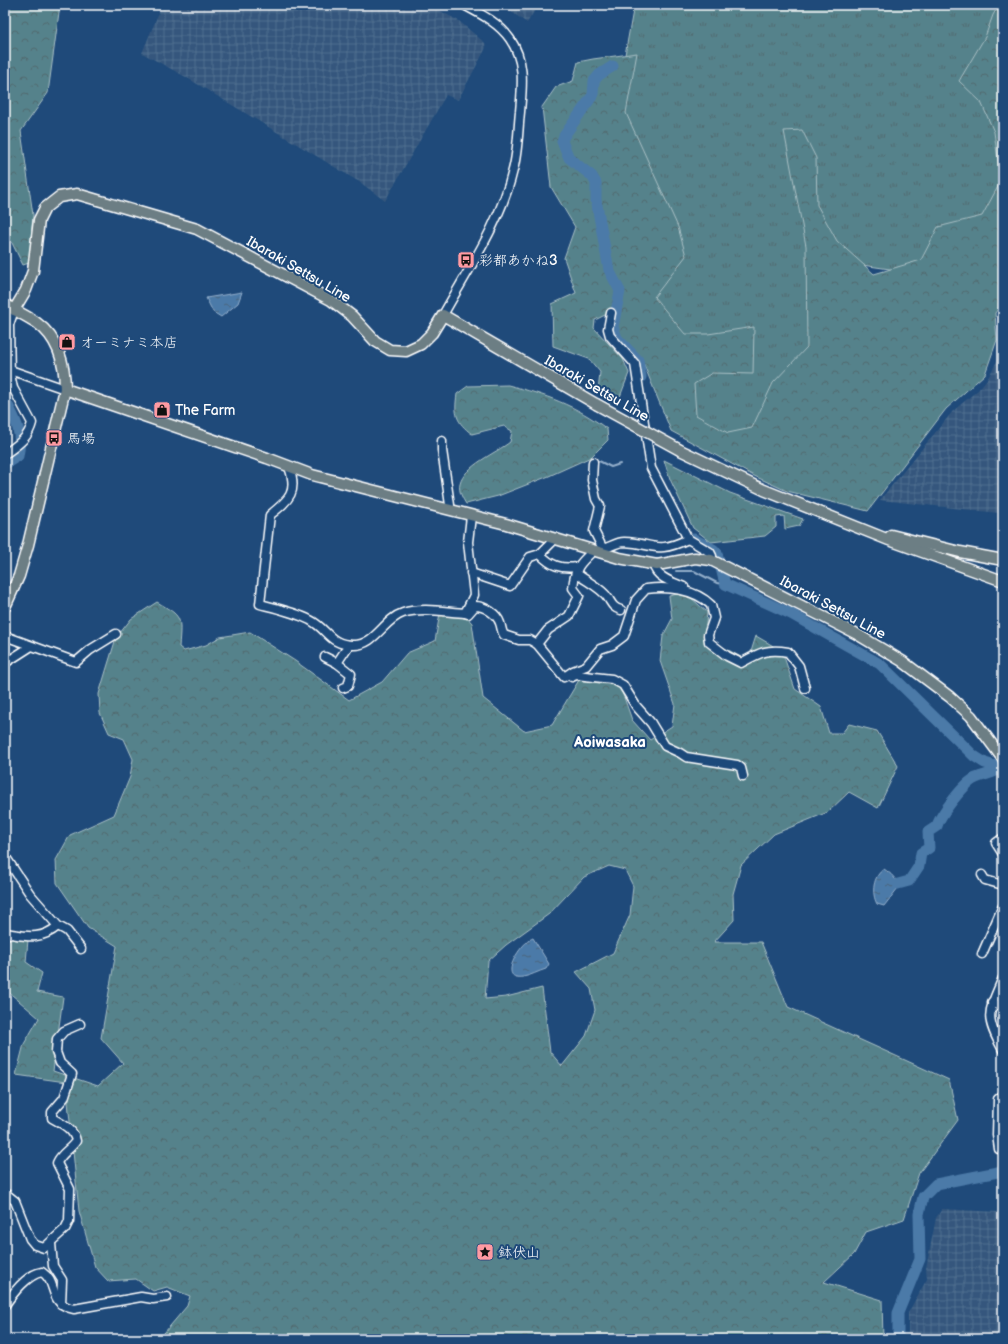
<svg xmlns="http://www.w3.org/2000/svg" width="1008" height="1344" viewBox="0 0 1008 1344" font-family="'Balsamiq Sans','Klee One',sans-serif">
	<defs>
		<pattern id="industrial-grid" width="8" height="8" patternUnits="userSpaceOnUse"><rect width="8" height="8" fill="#34577d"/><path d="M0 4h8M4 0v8" fill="none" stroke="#527090"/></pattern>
		<pattern id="grass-tufts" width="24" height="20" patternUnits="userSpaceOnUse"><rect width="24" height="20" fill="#55828b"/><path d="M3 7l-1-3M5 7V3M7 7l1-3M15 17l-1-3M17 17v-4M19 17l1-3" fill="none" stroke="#516a6f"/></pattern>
		<pattern id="forest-crowns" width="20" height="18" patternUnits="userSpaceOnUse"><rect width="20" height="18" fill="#55828b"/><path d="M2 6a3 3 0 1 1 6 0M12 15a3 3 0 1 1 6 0" fill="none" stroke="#516a6f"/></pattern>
		<pattern id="water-ripples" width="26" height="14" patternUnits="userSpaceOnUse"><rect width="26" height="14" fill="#4c7aa8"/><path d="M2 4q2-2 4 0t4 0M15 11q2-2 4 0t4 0" fill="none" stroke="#4c637a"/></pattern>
	</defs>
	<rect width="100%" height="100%" fill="#1f4a7a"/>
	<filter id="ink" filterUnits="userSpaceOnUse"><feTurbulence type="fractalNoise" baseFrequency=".025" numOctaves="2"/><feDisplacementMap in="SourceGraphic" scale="8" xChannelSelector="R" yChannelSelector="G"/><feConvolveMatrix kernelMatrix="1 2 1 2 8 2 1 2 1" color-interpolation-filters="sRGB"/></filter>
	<g filter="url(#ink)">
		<g fill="url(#industrial-grid)">
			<path d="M 162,5 L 429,5 L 459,21 L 479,38 L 485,43 L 486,48 L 458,100 L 446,95 L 385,201 L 361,183 L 184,76 L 142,53 Z"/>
			<path d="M 502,5 L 538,5 L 527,23 Z"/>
			<path d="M 1003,316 L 1003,403 L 1001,405 L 1003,411 L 1003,504 L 999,513 L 880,500 L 953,411 L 978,390 L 988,378 L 998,359 L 1003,338 Z"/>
			<path d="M 942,1209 L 999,1212 L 1003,1224 L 1003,1339 L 908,1339 L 908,1313 L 927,1279 L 926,1268 L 936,1218 Z"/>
		</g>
		<path fill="url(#grass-tufts)" stroke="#aac0c5" d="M 634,5 L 1002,5 L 1003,218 L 924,274 L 821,259 L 817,370 L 786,432 L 695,434 L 616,176 L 625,55 Z"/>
		<g fill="url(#forest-crowns)" stroke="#aac0c5" fill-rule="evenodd">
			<path d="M 5,5 L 60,5 L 48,93 L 21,131 L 33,215 L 29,263 L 23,265 L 5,229 Z"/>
			<path d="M 999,5 L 1003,5 L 1003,302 L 995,313 L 997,340 L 985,374 L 946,409 L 868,511 L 787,491 L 752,475 L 671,431 L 642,360 L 619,338 L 611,312 L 595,320 L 594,328 L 623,359 L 629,373 L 618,402 L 598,392 L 600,372 L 589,359 L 553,346 L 552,304 L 576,293 L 564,258 L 575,227 L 551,187 L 542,107 L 556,87 L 573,81 L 578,62 L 593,59 L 637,53 L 626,113 L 678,227 L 686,256 L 654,297 L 685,334 L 708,334 L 754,327 L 753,374 L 712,373 L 694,384 L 696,415 L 728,433 L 752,428 L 773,383 L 807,347 L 806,246 L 784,131 L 802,130 L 816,158 L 817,205 L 837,241 L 874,274 L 921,260 L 938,227 L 982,216 L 1001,181 L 994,132 L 981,102 L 959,81 L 985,37 L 993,15 Z"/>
			<path d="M 508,385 C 546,395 575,405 607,429 L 608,440 L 591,457 L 549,476 L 498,496 L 466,504 C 463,499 458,491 460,484 C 464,466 496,453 510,442 L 512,431 L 504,426 L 472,434 C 456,422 454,414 457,394 L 468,386 Z"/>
			<path d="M 664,460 L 730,493 L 803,519 L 799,526 L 785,529 L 784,516 L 776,517 L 776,527 L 765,536 L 711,542 L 693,528 L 670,479 Z"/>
			<path d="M 677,594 L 690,597 L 707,612 L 705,637 L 748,661 L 756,636 L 782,651 L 795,689 L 821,707 L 829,733 L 842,733 L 849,724 L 877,731 L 898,766 L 878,808 L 849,792 L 828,812 L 774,834 L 741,865 L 733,894 L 734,920 L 714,942 L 761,942 L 788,1007 L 949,1080 L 958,1120 L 919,1173 L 904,1219 L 866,1232 L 854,1254 L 824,1282 L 882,1300 L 883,1339 L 159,1339 L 187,1306 L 190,1296 L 167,1287 L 153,1291 L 136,1279 L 108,1281 L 95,1267 L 79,1211 L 66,1082 L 16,1075 L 24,1044 L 39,1018 L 5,989 L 5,939 L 28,940 L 26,962 L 42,973 L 37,992 L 63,997 L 53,1071 L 98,1086 L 123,1063 L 101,1038 L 117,946 L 88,928 L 57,883 L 56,860 L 70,835 L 114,815 L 130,777 L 133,759 L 124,739 L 109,733 L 100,713 L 99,694 L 116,638 L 131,619 L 157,602 C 183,617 181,617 179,647 L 184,651 L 206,645 L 220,637 L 250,632 L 295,661 L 349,700 L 382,682 L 407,653 L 435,641 L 440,613 L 465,615 L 472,623 L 483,698 L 524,731 L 552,725 L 579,680 L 620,686 L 632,720 L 650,740 L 672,726 L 675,704 L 660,661 L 663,636 L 672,619 L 669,596 ZM 609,866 L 625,870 L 633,886 L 630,915 L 613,953 L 576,972 L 591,989 L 595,1010 L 586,1036 L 562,1066 L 550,1052 L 542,988 L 506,997 L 485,999 L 488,961 L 506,945 L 549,914 L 584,877 Z"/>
		</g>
		<g fill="url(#water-ripples)" stroke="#94afcb">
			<path d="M 242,292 L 238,303 L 221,317 L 213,312 L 206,298 Z"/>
			<path d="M 884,869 C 890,873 898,879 898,888 L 884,906 L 877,904 C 871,893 873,876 884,869 Z"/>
			<path d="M 533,938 L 549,964 L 546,969 C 539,971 530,976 523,977 C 496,981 521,942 533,938 Z"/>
		</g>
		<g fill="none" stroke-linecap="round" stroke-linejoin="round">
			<g stroke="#94afcb" stroke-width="2">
				<path d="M 596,462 L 599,461 L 611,467 L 620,464"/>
				<path d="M 673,519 L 679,529"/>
				<path d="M 676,571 L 694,571 L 717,583 L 725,584"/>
			</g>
			<g stroke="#4c7aa8" stroke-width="11">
				<path d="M 613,66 L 599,75 L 594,81 L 593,95 L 564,136 L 562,141 L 569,158 L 592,176 L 596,183 L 596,200 L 609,270 L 620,291 L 613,327 L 617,338 L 638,360 L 641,377"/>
				<path d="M 5,400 C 16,420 23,433 18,456 L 5,464"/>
				<path d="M 694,539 L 713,549 L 717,553 L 725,584 L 791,614 L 880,664 L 974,756 L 985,763 L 1002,768"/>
				<path d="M 898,884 L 909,881 L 919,866 L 921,853 L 929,848 L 928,832 L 937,826 C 940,815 965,782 976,778 C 985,774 993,774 1002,768"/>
				<path d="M 898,1339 L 898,1313 L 920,1259 L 919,1214 L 923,1197 L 936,1184 L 1003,1171"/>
			</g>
			<defs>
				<g id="minor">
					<path d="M 611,313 L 608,329 L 610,336 L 635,364 L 651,468 L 688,539 L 710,552 L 712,556 L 711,560"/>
					<path d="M 443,315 C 469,268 501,222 513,170 C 518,152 518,131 520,112 C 522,87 526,62 510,39 C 499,23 481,14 464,5"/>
					<path d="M 10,370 L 65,389"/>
					<path d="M 442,441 L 442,450 L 450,505 L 449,509"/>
					<path d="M 5,454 C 17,445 28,439 32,423 L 13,388 L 10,374 L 9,325 L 14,310"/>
					<path d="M 593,462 L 592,480 L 596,499 L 600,506 L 594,531 L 603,549"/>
					<path d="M 289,467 C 298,492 290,499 270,515 L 260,604 C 276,608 295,612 310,620 C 328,629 329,645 353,645 C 375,646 384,619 403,613 C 422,607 446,612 465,613 L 474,595 L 468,542 L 471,516"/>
					<path d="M 603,553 L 603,549 C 610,547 617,542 624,542 C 655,543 655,555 688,539"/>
					<path d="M 540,554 C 551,566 561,569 577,567"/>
					<path d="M 654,565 C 655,577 674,583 684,587"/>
					<path d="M 471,573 L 510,586 L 530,557 L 540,554 L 556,538"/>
					<path d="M 576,573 C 584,580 602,588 608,598 C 612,604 613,608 621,610"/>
					<path d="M 465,613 L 468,614 L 475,606 C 485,606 497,614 500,623 C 502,628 501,631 504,635 L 519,640 L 530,640 L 537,644 L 564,677 L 573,671 L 586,666 L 600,649 L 612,645 L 624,636 L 636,600 L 646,589 C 668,586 695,589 711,605 L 714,618 L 708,635 L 709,642 L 727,656 L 741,663 C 759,653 767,648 788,652 L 799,666 L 805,688"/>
					<path d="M 5,636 L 76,662 L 90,650 L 116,634"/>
					<path d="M 537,644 L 548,630 L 569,616 L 579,596 L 573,588 C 575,567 580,563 594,550"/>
					<path d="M 325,657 L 337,663 L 351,674 L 348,686 L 343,688"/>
					<path d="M 5,663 L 30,647"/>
					<path d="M 337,663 L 349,645"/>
					<path d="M 572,677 L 576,675 L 612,679 L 623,685 L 636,706 L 651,723 L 665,746 L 680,753 L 686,757 L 737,765 L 741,768 L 743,776"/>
					<path d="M 1003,838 L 996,843 L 1003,854"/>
					<path d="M 5,856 L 30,894 L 58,926 L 67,931 L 81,949"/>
					<path d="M 982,875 L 985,880 L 1003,885"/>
					<path d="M 5,933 C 26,936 40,941 58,926"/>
					<path d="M 982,954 L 1003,906"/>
					<path d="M 1003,978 C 988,1013 984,1016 1003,1050"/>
					<path d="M 992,1002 L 1003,1007"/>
					<path d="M 1003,1095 L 998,1099 L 997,1135 L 999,1149 L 1003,1149"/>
					<path d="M 5,1193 L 15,1201 L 30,1239 L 35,1245 L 44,1248 L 65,1229 L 69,1221 L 70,1189 L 57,1163 C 61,1153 70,1150 76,1141 C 74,1129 62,1124 52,1118 L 52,1112 L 64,1098 L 72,1074 L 60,1063 L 56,1052 L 57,1039 L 64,1031 L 80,1024"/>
					<path d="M 51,1243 L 53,1266 L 62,1280 L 61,1304"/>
					<path d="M 5,1305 C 13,1293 28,1274 42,1272 C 59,1283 47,1304 74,1309 L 141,1297 L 153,1299 L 167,1297"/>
				</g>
				<g id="major">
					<path d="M 5,304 C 15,311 27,316 37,323 C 58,338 65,364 65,389 L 28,545 L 19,576 L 5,607"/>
					<path d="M 14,310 L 26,290 L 33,271 L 39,220 L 45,208 L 59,197 L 77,194 L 197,229 L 331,300 L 352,316 L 375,341 L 390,350 L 406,351 L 421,344 L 432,333 L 443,315 L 596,404"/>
					<path d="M 65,389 L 267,458 L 312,475 L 506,524 L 619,558 L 657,565 L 695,558 L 711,560 L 855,633 L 902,661 L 950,697 L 971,716 L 1003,759"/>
					<path d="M 680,450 L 764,490 L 889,540 L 1003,581"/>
					<path d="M 891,535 L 960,552 L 1003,560"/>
				</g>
			</defs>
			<use href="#minor" stroke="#fff" stroke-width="11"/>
			<use href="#major" stroke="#fff" stroke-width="13"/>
			<use href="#minor" stroke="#1f4a7a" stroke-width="8"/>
			<use href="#major" stroke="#6c7e84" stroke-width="10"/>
			<defs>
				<path id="major-bridge" d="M 596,404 L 680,450"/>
			</defs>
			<use href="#major-bridge" stroke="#fff" stroke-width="13" stroke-linecap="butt"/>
			<use href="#major-bridge" stroke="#6c7e84" stroke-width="10"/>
		</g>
	</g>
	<defs>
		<symbol id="bus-square" viewBox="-11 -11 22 22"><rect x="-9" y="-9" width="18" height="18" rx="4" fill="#ff9aa2" stroke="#1f4a7a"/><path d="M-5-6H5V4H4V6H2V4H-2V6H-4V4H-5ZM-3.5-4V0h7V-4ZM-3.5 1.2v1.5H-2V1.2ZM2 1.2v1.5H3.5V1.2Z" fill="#111"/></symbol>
		<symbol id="shop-square" viewBox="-11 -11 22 22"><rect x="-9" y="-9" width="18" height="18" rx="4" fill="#ff9aa2" stroke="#1f4a7a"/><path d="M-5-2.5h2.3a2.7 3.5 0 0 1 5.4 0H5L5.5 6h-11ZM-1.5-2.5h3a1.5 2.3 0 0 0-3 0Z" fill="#111"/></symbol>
		<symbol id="sight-square" viewBox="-11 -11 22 22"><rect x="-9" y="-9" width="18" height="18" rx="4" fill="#ff9aa2" stroke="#1f4a7a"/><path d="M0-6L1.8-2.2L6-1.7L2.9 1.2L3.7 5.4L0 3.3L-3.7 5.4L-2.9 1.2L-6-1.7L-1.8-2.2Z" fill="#111"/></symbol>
	</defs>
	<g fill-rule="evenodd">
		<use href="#bus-square" x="456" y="250" width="20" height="20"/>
		<use href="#shop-square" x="57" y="332" width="20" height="20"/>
		<use href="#shop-square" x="152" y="400" width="20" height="20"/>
		<use href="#bus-square" x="44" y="428" width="20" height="20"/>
		<use href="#sight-square" x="475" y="1242" width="20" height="20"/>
	</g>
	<g text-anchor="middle" stroke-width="4" stroke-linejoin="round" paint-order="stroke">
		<g font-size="14" fill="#fff" stroke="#1f4a7a" text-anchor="start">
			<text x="479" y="265">彩都あかね3</text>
			<text x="80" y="347">オーミナミ本店</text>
			<text x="175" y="415">The Farm</text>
			<text x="67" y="443">馬場</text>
			<text x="498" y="1257">鉢伏山</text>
		</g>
		<g font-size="14" fill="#fff" stroke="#1f4a7a">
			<text transform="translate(299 269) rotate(30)" y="5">Ibaraki Settsu Line</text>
			<text transform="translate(597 388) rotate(30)" y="5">Ibaraki Settsu Line</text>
			<text transform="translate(833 607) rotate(28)" y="5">Ibaraki Settsu Line</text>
		</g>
		<g font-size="15" font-weight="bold" fill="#fff" stroke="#1f4a7a">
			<text x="610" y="747">Aoiwasaka</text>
		</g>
	</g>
	<rect width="1008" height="1344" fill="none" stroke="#1f4a7a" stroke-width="20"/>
	<rect x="10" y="10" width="988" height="1324" fill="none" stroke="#fff" stroke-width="1.5" filter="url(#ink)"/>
</svg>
